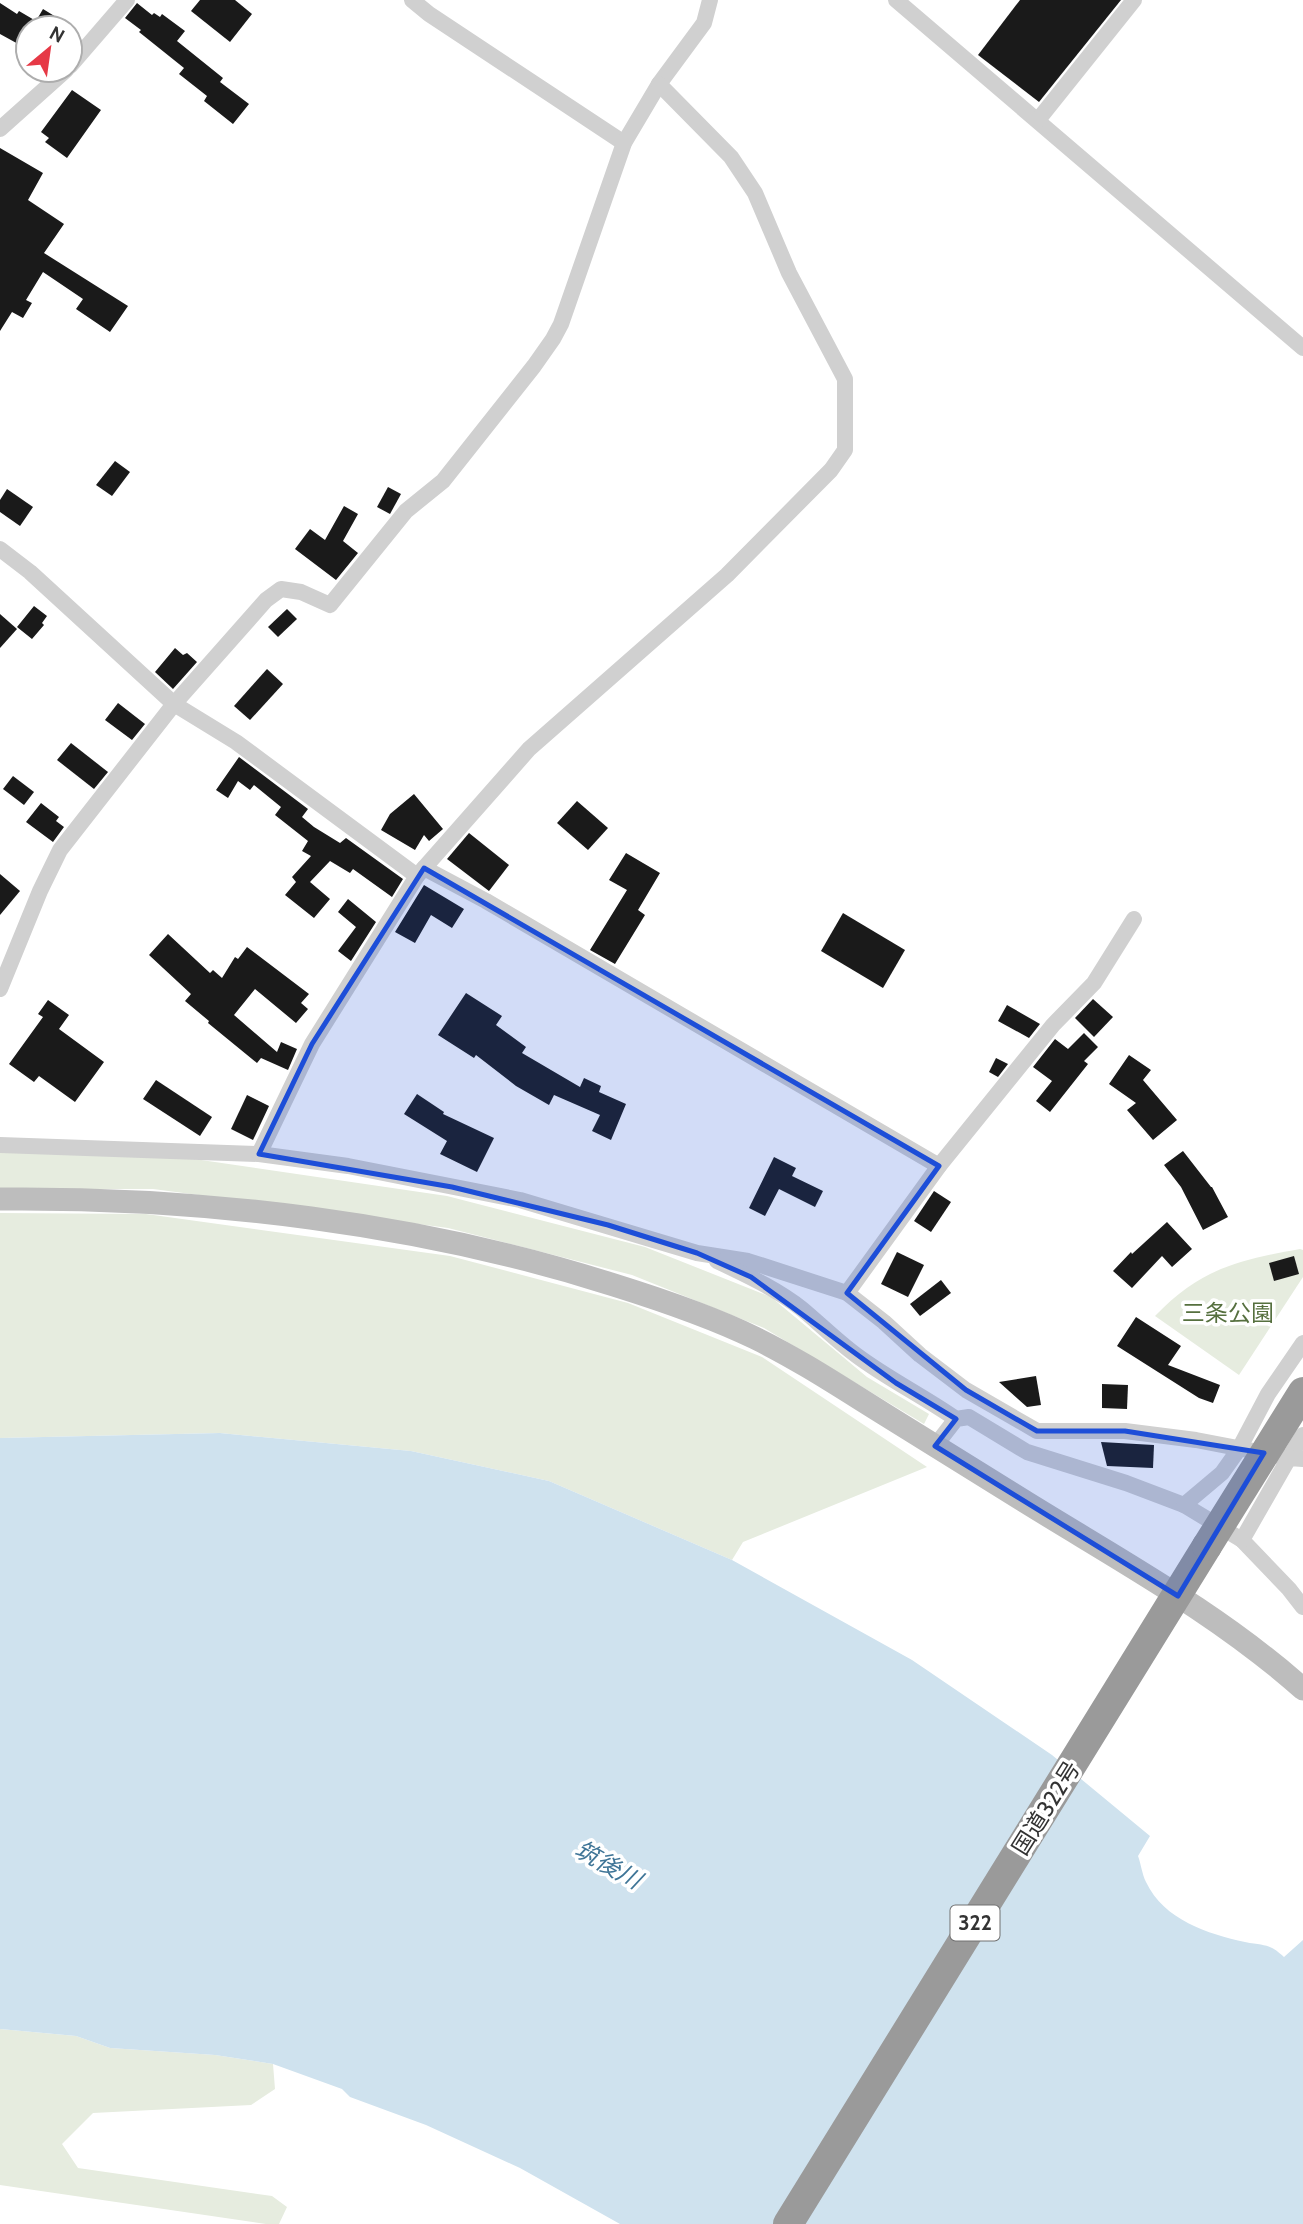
<svg xmlns="http://www.w3.org/2000/svg" width="1303" height="2224" viewBox="0 0 1303 2224" font-family="Cabin,'Noto Sans JP',sans-serif">
	<rect width="100%" height="100%" fill="#fff"/>
	<g fill="#e6ecdf">
		<path d="M 0,1152 L 160,1154 L 447,1196 L 645,1247 L 771,1297 L 867,1377 L 929,1414 L 924,1424 L 764,1328 L 632,1275 L 448,1228 L 153,1189 L 0,1189 Z"/>
		<path d="M 0,1213 L 146,1214 L 450,1256 L 628,1303 L 762,1357 L 927,1467 L 743,1542 L 732,1560 L 549,1481 L 411,1451 L 220,1433 L 0,1438 Z"/>
		<path d="M 1300,1249 L 1303,1250 L 1303,1277 L 1239,1375 L 1155,1316 C 1200,1269 1238,1260 1300,1249 Z"/>
		<path d="M 0,2029 L 76,2036 L 110,2048 L 215,2055 L 273,2064 L 275,2089 L 251,2105 L 93,2113 L 62,2144 L 78,2168 L 272,2196 L 287,2207 L 279,2224 L 266,2224 L 0,2185 Z"/>
	</g>
	<path fill="#cfe2ee" d="M 220,1433 L 411,1451 L 549,1481 L 732,1560 L 912,1660 L 1052,1755 L 1150,1836 L 1138,1856 C 1141,1864 1142,1874 1146,1882 C 1164,1920 1208,1934 1245,1942 C 1265,1946 1269,1943 1284,1957 L 1303,1940 L 1303,2224 L 620,2224 L 520,2168 L 426,2125 L 350,2097 L 342,2089 L 273,2064 L 215,2055 L 110,2048 L 76,2036 L 0,2029 L 0,1438 Z"/>
	<g fill="#1a1a1a">
		<path d="M 200,0 L 235,0 L 252,14 L 230,42 L 191,11 Z"/>
		<path d="M 1020,0 L 1121,0 L 1039,102 L 978,55 Z"/>
		<path d="M 0,3 L 17,14 L 19,11 L 36,21 L 43,9 L 74,28 L 28,28 L 20,45 L 0,34 Z"/>
		<path d="M 137,3 L 152,15 L 154,13 L 160,17 L 162,14 L 185,31 L 177,41 L 223,78 L 220,82 L 249,104 L 233,124 L 204,101 L 207,96 L 179,74 L 184,68 L 139,32 L 141,30 L 125,18 Z"/>
		<path d="M 72,90 L 101,110 L 67,158 L 45,142 L 49,138 L 41,132 Z"/>
		<path d="M 0,148 L 43,173 L 28,200 L 64,224 L 44,253 L 128,306 L 110,332 L 76,309 L 83,299 L 43,272 L 26,300 L 32,303 L 23,318 L 12,312 L 0,331 Z"/>
		<path d="M 115,461 L 130,472 L 112,496 L 96,485 Z"/>
		<path d="M 388,487 L 401,494 L 390,514 L 377,507 Z"/>
		<path d="M 7,489 L 33,507 L 20,526 L 0,512 L 0,500 Z"/>
		<path d="M 344,506 L 358,514 L 343,541 L 358,553 L 336,580 L 295,549 L 310,529 L 325,540 Z"/>
		<path d="M 34,606 L 47,616 L 42,623 L 44,625 L 32,639 L 17,627 Z"/>
		<path d="M 287,609 L 297,619 L 278,637 L 268,627 Z"/>
		<path d="M 0,614 L 17,629 L 0,648 Z"/>
		<path d="M 175,648 L 183,655 L 187,653 L 197,662 L 173,689 L 155,672 Z"/>
		<path d="M 267,669 L 283,684 L 250,720 L 234,706 Z"/>
		<path d="M 118,703 L 145,724 L 132,740 L 105,720 Z"/>
		<path d="M 71,743 L 108,772 L 94,789 L 57,760 Z"/>
		<path d="M 239,757 L 308,809 L 302,817 L 314,827 L 340,843 L 346,838 L 403,879 L 392,897 L 353,869 L 350,873 L 330,861 L 310,882 L 330,899 L 314,918 L 285,895 L 296,882 L 292,877 L 311,856 L 302,851 L 308,841 L 275,815 L 281,807 L 254,785 L 250,790 L 238,781 L 228,798 L 216,790 Z"/>
		<path d="M 13,776 L 34,792 L 24,805 L 3,789 Z"/>
		<path d="M 414,794 L 443,829 L 429,841 L 424,835 L 415,850 L 381,830 L 390,814 Z"/>
		<path d="M 577,801 L 608,828 L 588,850 L 557,823 Z"/>
		<path d="M 41,803 L 59,817 L 56,821 L 64,827 L 53,842 L 26,822 Z"/>
		<path d="M 469,833 L 509,865 L 489,891 L 447,859 Z"/>
		<path d="M 626,853 L 660,873 L 638,910 L 645,915 L 615,964 L 590,950 L 627,890 L 609,880 Z"/>
		<path d="M 0,874 L 20,891 L 0,915 Z"/>
		<path d="M 424,885 L 464,909 L 452,928 L 431,915 L 415,943 L 395,932 Z"/>
		<path d="M 348,899 L 376,922 L 351,961 L 338,951 L 356,927 L 338,912 Z"/>
		<path d="M 843,913 L 905,950 L 883,988 L 821,951 Z"/>
		<path d="M 168,934 L 210,973 L 213,970 L 222,978 L 235,957 L 238,959 L 247,947 L 309,994 L 301,1003 L 308,1009 L 296,1023 L 255,989 L 234,1015 L 277,1052 L 281,1042 L 297,1049 L 288,1070 L 261,1058 L 257,1063 L 208,1023 L 209,1021 L 185,1001 L 191,994 L 149,955 Z"/>
		<path d="M 466,993 L 502,1016 L 496,1025 L 526,1047 L 522,1053 L 580,1087 L 584,1078 L 601,1086 L 599,1092 L 626,1104 L 611,1140 L 592,1131 L 600,1115 L 554,1095 L 549,1105 L 516,1086 L 476,1055 L 474,1058 L 438,1035 Z"/>
		<path d="M 1093,999 L 1113,1017 L 1094,1037 L 1075,1018 Z"/>
		<path d="M 48,1000 L 69,1015 L 59,1029 L 104,1062 L 75,1102 L 39,1076 L 34,1082 L 9,1064 L 43,1017 L 38,1014 Z"/>
		<path d="M 1007,1005 L 1040,1024 L 1029,1038 L 998,1021 Z"/>
		<path d="M 1084,1033 L 1098,1047 L 1084,1061 L 1088,1064 L 1050,1112 L 1036,1101 L 1052,1081 L 1033,1067 L 1055,1039 L 1068,1049 Z"/>
		<path d="M 1129,1055 L 1151,1070 L 1143,1080 L 1177,1120 L 1153,1140 L 1127,1110 L 1136,1103 L 1109,1084 Z"/>
		<path d="M 996,1058 L 1008,1064 L 998,1077 L 989,1072 Z"/>
		<path d="M 156,1080 L 212,1117 L 200,1136 L 143,1099 Z"/>
		<path d="M 417,1094 L 444,1112 L 443,1114 L 494,1138 L 477,1172 L 440,1154 L 447,1141 L 404,1114 Z"/>
		<path d="M 247,1095 L 269,1106 L 253,1140 L 231,1129 Z"/>
		<path d="M 1183,1151 L 1211,1187 L 1212,1187 L 1228,1217 L 1203,1230 L 1181,1187 L 1164,1165 Z"/>
		<path d="M 774,1157 L 796,1168 L 792,1176 L 823,1191 L 815,1207 L 779,1189 L 765,1216 L 749,1208 Z"/>
		<path d="M 934,1191 L 951,1202 L 931,1232 L 914,1221 Z"/>
		<path d="M 1167,1222 L 1192,1249 L 1172,1267 L 1162,1256 L 1132,1288 L 1113,1271 L 1131,1252 L 1132,1254 Z"/>
		<path d="M 897,1252 L 924,1265 L 908,1297 L 881,1284 Z"/>
		<path d="M 1294,1256 L 1299,1274 L 1274,1281 L 1269,1263 Z"/>
		<path d="M 941,1280 L 951,1293 L 920,1316 L 910,1304 Z"/>
		<path d="M 1136,1317 L 1181,1346 L 1168,1365 L 1220,1385 L 1213,1403 L 1199,1398 L 1117,1346 Z"/>
		<path d="M 1036,1376 L 1041,1405 L 1027,1407 L 999,1382 Z"/>
		<path d="M 1102,1384 L 1128,1385 L 1127,1409 L 1102,1408 Z"/>
		<path d="M 1101,1442 L 1154,1445 L 1153,1468 L 1107,1466 Z"/>
	</g>
	<g fill="none" stroke-linecap="round" stroke-linejoin="round">
		<g stroke="#d0d0d0" stroke-width="16">
			<path d="M 412,0 L 429,14 L 624,143"/>
			<path d="M 896,0 L 1303,348"/>
			<path d="M 70,66 L 127,0"/>
			<path d="M 1038,120 L 1134,0"/>
			<path d="M 0,129 L 66,70"/>
			<path d="M 0,549 L 30,572 L 174,704 L 236,742 L 417,876"/>
			<path d="M 424,868 L 486,901 L 939,1166"/>
			<path d="M 0,989 L 40,891 L 60,850 L 174,704 L 266,600 L 281,589 L 301,592 L 330,605 L 406,511 L 443,481 L 534,366 L 553,339 L 561,324 L 624,143 L 659,84 L 704,23 L 710,0"/>
			<path d="M 0,1145 L 259,1154 L 348,1166 L 520,1200 L 697,1253 L 748,1261 L 847,1293 L 884,1322 L 920,1355 L 966,1390 L 1037,1431 L 1125,1431 L 1196,1440 L 1289,1458 L 1303,1435"/>
			<path d="M 259,1154 L 312,1044 L 417,876 L 529,749 L 727,575 L 831,470 L 845,450 L 845,379 L 789,273 L 755,193 L 731,157 L 659,84"/>
			<path d="M 717,1261 C 746,1275 777,1289 802,1309 C 820,1324 837,1341 856,1355 C 888,1379 923,1396 956,1419"/>
			<path d="M 847,1293 L 939,1166 L 1053,1025 L 1094,983 L 1134,919"/>
			<path d="M 935,1446 L 956,1419 L 969,1417 L 1027,1452 L 1126,1483 L 1184,1505 L 1242,1540 L 1289,1589 L 1303,1607"/>
			<path d="M 1184,1505 L 1222,1473 L 1239,1449 L 1268,1394 L 1303,1343"/>
			<path d="M 1242,1540 L 1289,1458 L 1303,1459"/>
		</g>
		<path stroke="#bdbdbd" stroke-width="23" d="M 0,1199 C 203,1197 421,1223 614,1285 C 662,1300 710,1316 755,1338 C 800,1360 842,1388 884,1414 C 931,1443 977,1472 1024,1501 C 1119,1560 1219,1614 1303,1689"/>
		<path stroke="#9a9a9a" stroke-width="30" d="M 788,2224 L 1207,1546"/>
		<path stroke="#9a9a9a" stroke-width="30" d="M 1207,1546 L 1303,1392"/>
	</g>
	<path fill="#1d4ed8" fill-opacity="0.2" stroke="#1d4ed8" stroke-width="5" stroke-linejoin="round" d="M 424,868 L 939,1166 L 847,1293 L 966,1390 L 1037,1431 L 1125,1431 L 1264,1453 L 1178,1596 L 935,1446 L 956,1419 L 896,1383 L 751,1277 L 697,1253 L 608,1225 L 452,1187 L 259,1154 L 312,1044 Z"/>
	<g text-anchor="middle" stroke-width="7" stroke-linejoin="round" paint-order="stroke">
		<rect fill="#fff" stroke="#707070" stroke-width="2" x="950.5" y="1905.5" width="49" height="35" rx="5"/>
		<g font-size="21" font-weight="bold" fill="#333">
			<text x="975" y="1930">322</text>
		</g>
		<g font-size="23" fill="#56703f" stroke="#fff">
			<text x="1228" y="1321">三条公園</text>
		</g>
		<g font-size="23" fill="#333" stroke="#fff">
			<text transform="translate(1046 1808) rotate(-58)" y="8">国道322号</text>
		</g>
		<g font-size="24" font-style="italic" fill="#3f7597" stroke="#fff">
			<text transform="translate(608 1865) rotate(29)" y="8">筑後川</text>
		</g>
	</g>
	<g transform="translate(49 49) rotate(29)"><circle r="33" fill="#ffffff" stroke="#adadad" stroke-width="2"/>
	<path d="M0-5L12 26L0 18L-12 26Z" fill="#e63946"/>
	<text y="-10" font-size="19" font-weight="bold" text-anchor="middle" fill="#333333">N</text>
	</g>
</svg>
